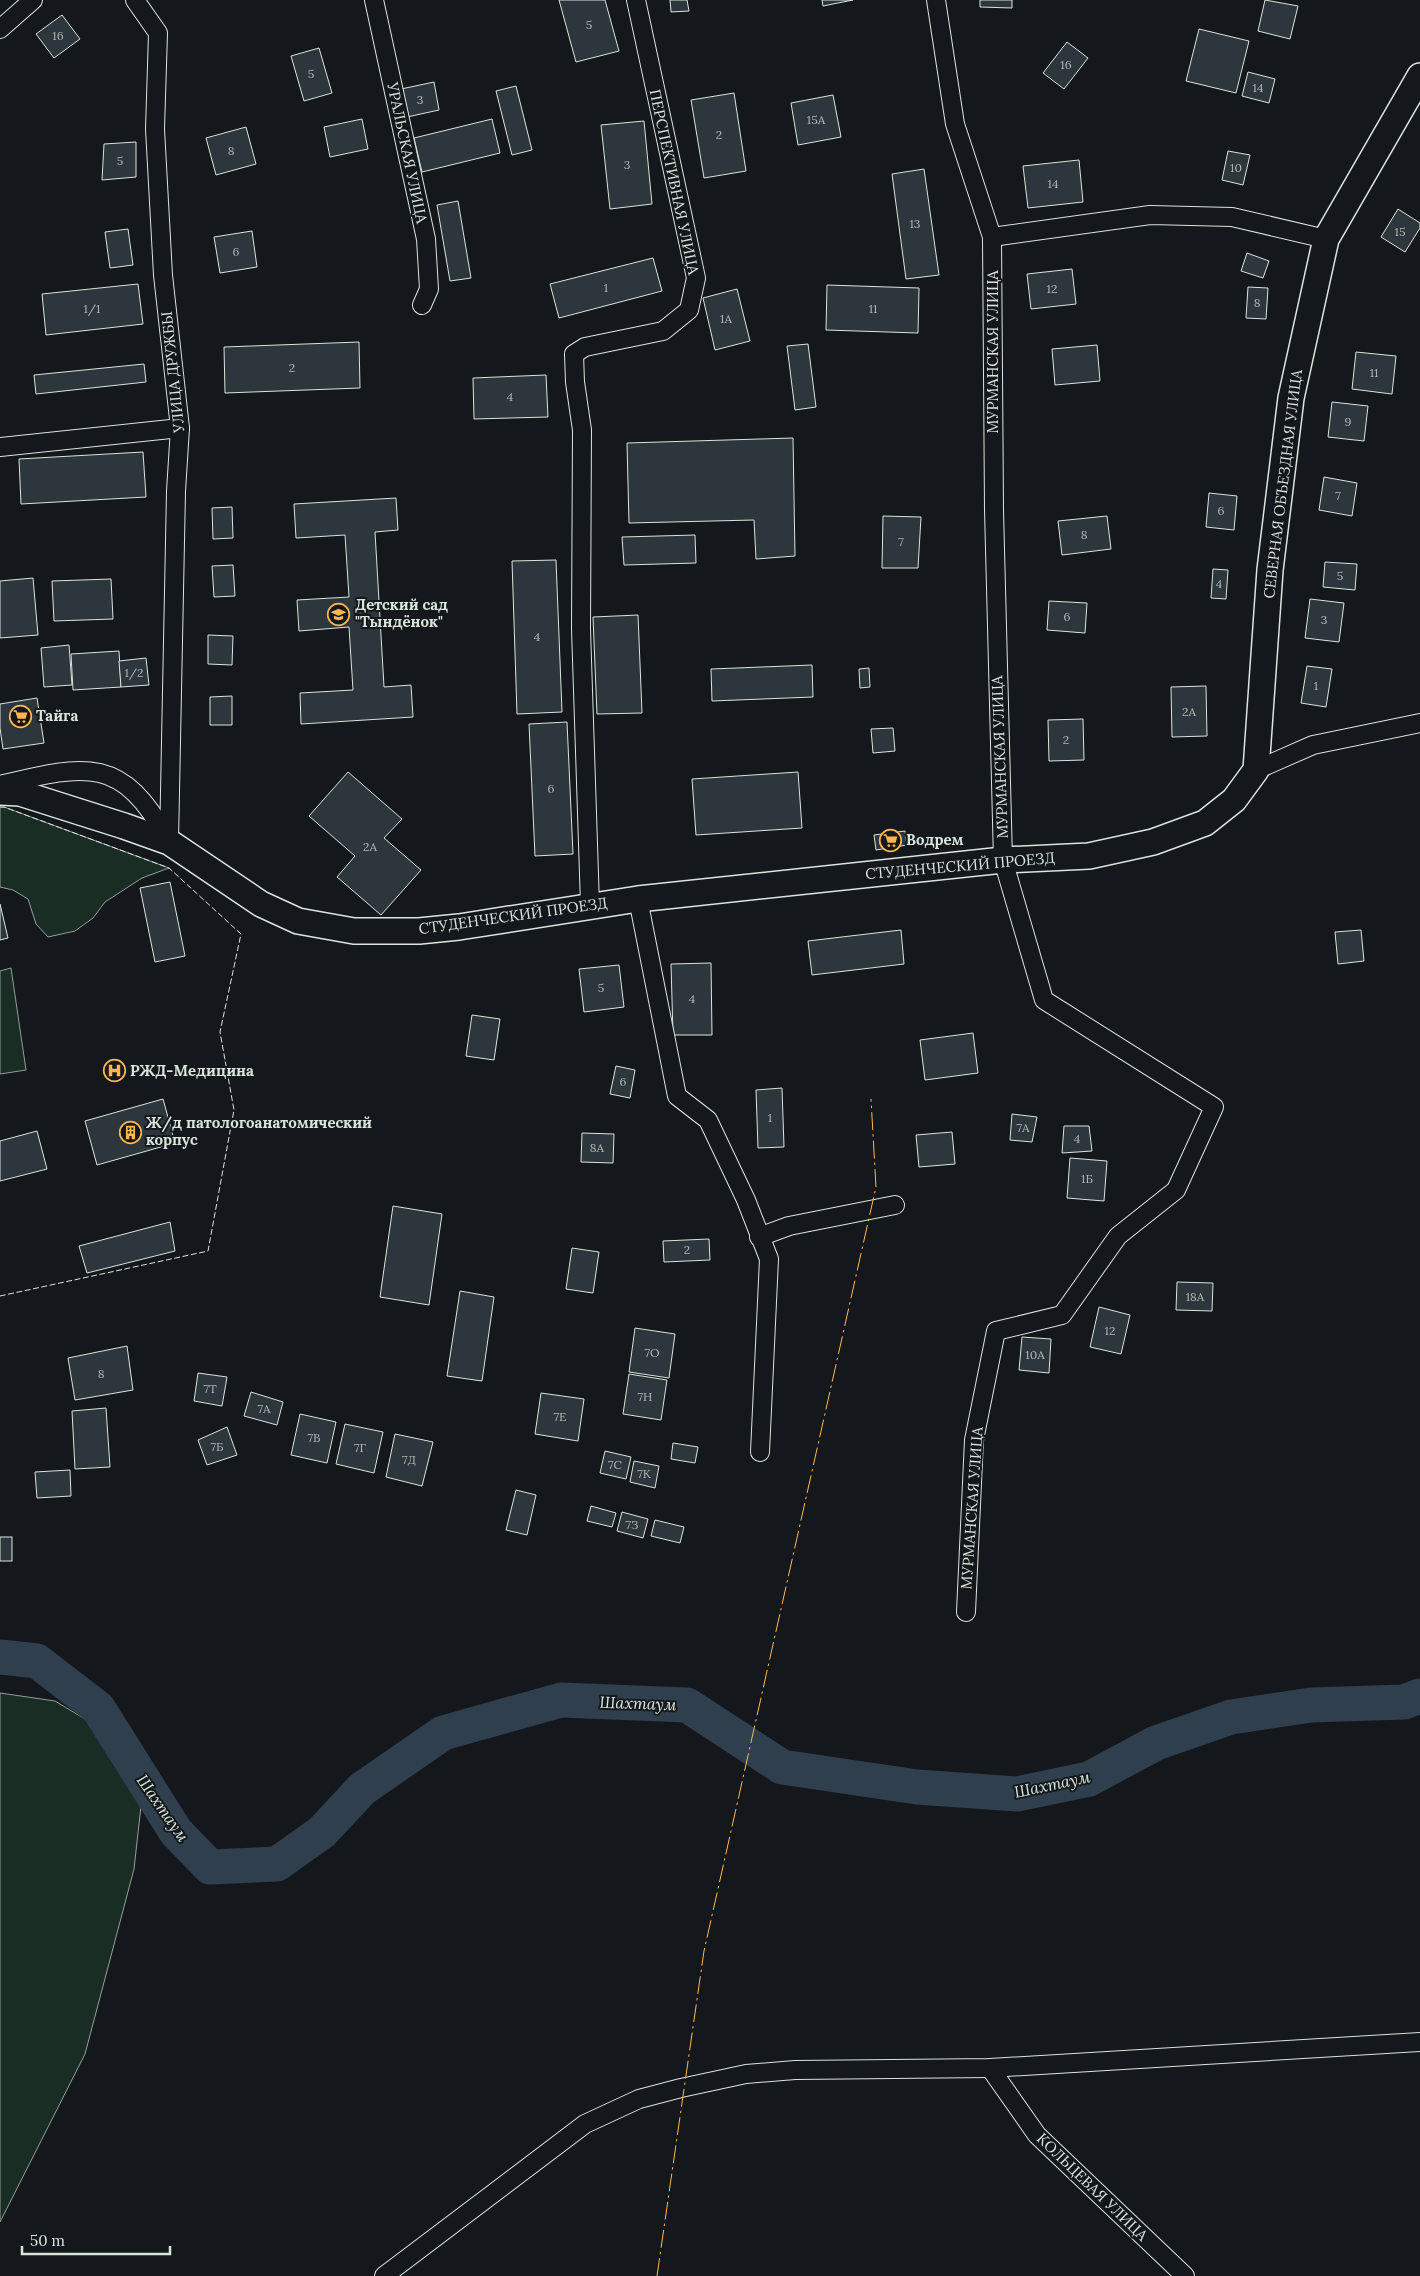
<svg xmlns="http://www.w3.org/2000/svg" width="1420" height="2276" viewBox="0 0 1420 2276" font-family="Lora,serif">
	<rect width="100%" height="100%" fill="#14181c"/>
	<g fill="#1a2d24" stroke="#939e99">
		<path d="M 0,807 L 4,807 L 169,868 L 142,878 L 105,902 L 93,918 L 75,931 L 48,937 L 36,924 L 28,899 L 13,890 L 0,887 Z"/>
		<path d="M 11,968 L 26,1070 L 0,1074 L 0,971 Z"/>
		<path d="M 0,1693 L 55,1701 L 95,1725 L 118,1761 L 141,1806 L 134,1869 L 85,2054 L 0,2222 Z"/>
	</g>
	<g fill="none" stroke-linecap="round" stroke-linejoin="round">
		<path stroke="#2f3f4d" stroke-width="35" d="M 0,1657 L 37,1661 L 98,1708 L 176,1832 L 210,1867 L 277,1864 L 322,1832 L 362,1789 L 443,1733 L 561,1700 L 687,1705 L 782,1767 L 917,1787 L 1017,1794 L 1089,1779 L 1156,1743 L 1231,1717 L 1311,1705 L 1404,1702 L 1420,1696"/>
	</g>
	<g fill="#2c363c" stroke="#d8e6dc">
		<path d="M 559,0 L 605,0 L 619,51 L 576,62 Z"/>
		<path d="M 670,0 L 687,0 L 689,11 L 671,12 Z"/>
		<path d="M 822,0 L 853,0 L 823,6 Z"/>
		<path d="M 980,0 L 1012,0 L 1012,8 L 980,7 Z"/>
		<path d="M 1265,0 L 1298,6 L 1290,39 L 1258,31 Z"/>
		<path d="M 62,15 L 80,39 L 54,58 L 36,34 Z"/>
		<path d="M 1199,29 L 1249,41 L 1236,93 L 1186,81 Z"/>
		<path d="M 1067,42 L 1088,58 L 1064,89 L 1043,73 Z"/>
		<path d="M 319,48 L 332,93 L 304,101 L 291,56 Z"/>
		<path d="M 1248,72 L 1275,79 L 1269,103 L 1242,96 Z"/>
		<path d="M 434,82 L 439,110 L 407,117 L 401,89 Z"/>
		<path d="M 516,86 L 532,150 L 512,155 L 496,91 Z"/>
		<path d="M 734,93 L 746,171 L 704,178 L 691,100 Z"/>
		<path d="M 833,95 L 841,137 L 798,145 L 791,103 Z"/>
		<path d="M 362,119 L 368,149 L 330,157 L 324,127 Z"/>
		<path d="M 492,119 L 500,153 L 422,172 L 414,138 Z"/>
		<path d="M 644,121 L 652,204 L 610,209 L 601,125 Z"/>
		<path d="M 246,127 L 256,164 L 216,175 L 206,138 Z"/>
		<path d="M 136,142 L 136,177 L 102,180 L 104,144 Z"/>
		<path d="M 1228,151 L 1250,155 L 1243,185 L 1222,180 Z"/>
		<path d="M 1079,160 L 1083,202 L 1028,208 L 1023,166 Z"/>
		<path d="M 924,169 L 939,275 L 906,279 L 892,174 Z"/>
		<path d="M 458,201 L 471,278 L 450,281 L 437,205 Z"/>
		<path d="M 1398,209 L 1420,223 L 1420,228 L 1405,252 L 1381,237 Z"/>
		<path d="M 128,229 L 133,265 L 110,268 L 105,232 Z"/>
		<path d="M 252,231 L 257,267 L 220,273 L 214,237 Z"/>
		<path d="M 1247,253 L 1269,261 L 1263,278 L 1241,271 Z"/>
		<path d="M 653,258 L 662,291 L 559,318 L 550,284 Z"/>
		<path d="M 1072,269 L 1076,304 L 1031,309 L 1027,274 Z"/>
		<path d="M 138,284 L 143,324 L 46,335 L 42,294 Z"/>
		<path d="M 827,285 L 919,288 L 918,333 L 826,330 Z"/>
		<path d="M 1248,287 L 1268,288 L 1266,319 L 1246,318 Z"/>
		<path d="M 737,289 L 750,341 L 715,350 L 703,298 Z"/>
		<path d="M 359,342 L 360,388 L 225,393 L 224,347 Z"/>
		<path d="M 808,344 L 816,407 L 795,410 L 787,346 Z"/>
		<path d="M 1097,345 L 1100,381 L 1055,385 L 1052,349 Z"/>
		<path d="M 1356,352 L 1396,356 L 1392,394 L 1352,389 Z"/>
		<path d="M 144,364 L 146,382 L 36,394 L 34,375 Z"/>
		<path d="M 546,375 L 548,417 L 474,419 L 473,378 Z"/>
		<path d="M 1332,402 L 1368,406 L 1364,441 L 1328,437 Z"/>
		<path d="M 793,438 L 795,556 L 756,559 L 754,520 L 629,523 L 627,443 Z"/>
		<path d="M 143,452 L 146,497 L 21,504 L 19,459 Z"/>
		<path d="M 1324,477 L 1357,483 L 1352,516 L 1319,510 Z"/>
		<path d="M 1209,493 L 1237,496 L 1234,530 L 1206,527 Z"/>
		<path d="M 396,498 L 398,530 L 375,532 L 384,687 L 411,685 L 413,717 L 301,724 L 300,693 L 353,690 L 349,627 L 299,631 L 297,600 L 349,597 L 345,535 L 296,538 L 294,504 Z"/>
		<path d="M 232,507 L 233,538 L 213,539 L 212,508 Z"/>
		<path d="M 883,516 L 921,517 L 918,568 L 882,568 Z"/>
		<path d="M 1107,516 L 1111,549 L 1062,555 L 1058,521 Z"/>
		<path d="M 695,535 L 696,563 L 624,565 L 622,537 Z"/>
		<path d="M 556,560 L 562,712 L 517,714 L 512,561 Z"/>
		<path d="M 1325,562 L 1357,564 L 1355,590 L 1323,587 Z"/>
		<path d="M 233,565 L 235,596 L 214,597 L 212,566 Z"/>
		<path d="M 1213,569 L 1228,570 L 1226,599 L 1211,598 Z"/>
		<path d="M 33,578 L 38,635 L 0,638 L 0,581 Z"/>
		<path d="M 111,579 L 113,619 L 54,621 L 52,581 Z"/>
		<path d="M 1310,599 L 1344,603 L 1339,642 L 1305,638 Z"/>
		<path d="M 1049,601 L 1087,603 L 1085,633 L 1047,630 Z"/>
		<path d="M 638,615 L 642,713 L 597,714 L 593,617 Z"/>
		<path d="M 208,635 L 233,636 L 232,665 L 208,664 Z"/>
		<path d="M 69,645 L 72,685 L 44,687 L 41,648 Z"/>
		<path d="M 119,651 L 121,687 L 73,690 L 71,654 Z"/>
		<path d="M 146,658 L 149,685 L 121,687 L 119,661 Z"/>
		<path d="M 812,665 L 813,697 L 712,701 L 711,669 Z"/>
		<path d="M 1307,666 L 1332,669 L 1326,707 L 1301,703 Z"/>
		<path d="M 869,668 L 870,687 L 860,688 L 859,669 Z"/>
		<path d="M 1206,686 L 1207,736 L 1172,737 L 1171,687 Z"/>
		<path d="M 232,696 L 232,725 L 210,725 L 210,697 Z"/>
		<path d="M 37,698 L 44,743 L 3,749 L 0,728 L 0,704 Z"/>
		<path d="M 1083,719 L 1084,760 L 1049,761 L 1048,720 Z"/>
		<path d="M 567,722 L 573,854 L 535,856 L 529,724 Z"/>
		<path d="M 893,728 L 895,751 L 873,753 L 871,729 Z"/>
		<path d="M 348,772 L 402,819 L 384,838 L 421,870 L 381,915 L 337,877 L 355,856 L 309,816 Z"/>
		<path d="M 798,772 L 802,828 L 696,835 L 692,779 Z"/>
		<path d="M 905,831 L 907,845 L 876,850 L 874,835 Z"/>
		<path d="M 170,882 L 185,956 L 155,962 L 140,888 Z"/>
		<path d="M 0,904 L 8,938 L 0,940 Z"/>
		<path d="M 901,930 L 904,964 L 812,975 L 808,941 Z"/>
		<path d="M 1361,930 L 1364,961 L 1338,964 L 1335,932 Z"/>
		<path d="M 711,963 L 712,1035 L 673,1035 L 671,964 Z"/>
		<path d="M 619,965 L 624,1007 L 584,1012 L 579,969 Z"/>
		<path d="M 472,1015 L 500,1019 L 494,1060 L 466,1056 Z"/>
		<path d="M 973,1033 L 978,1073 L 925,1080 L 920,1040 Z"/>
		<path d="M 616,1066 L 635,1070 L 630,1098 L 610,1094 Z"/>
		<path d="M 782,1088 L 784,1147 L 758,1148 L 756,1090 Z"/>
		<path d="M 163,1099 L 175,1143 L 97,1165 L 85,1121 Z"/>
		<path d="M 1012,1114 L 1037,1117 L 1032,1142 L 1010,1140 Z"/>
		<path d="M 1064,1126 L 1089,1126 L 1092,1151 L 1062,1153 Z"/>
		<path d="M 37,1131 L 47,1169 L 0,1181 L 0,1141 Z"/>
		<path d="M 952,1132 L 955,1164 L 919,1167 L 916,1135 Z"/>
		<path d="M 582,1133 L 614,1134 L 613,1163 L 581,1162 Z"/>
		<path d="M 1070,1158 L 1107,1161 L 1104,1201 L 1067,1198 Z"/>
		<path d="M 393,1206 L 442,1214 L 429,1305 L 380,1297 Z"/>
		<path d="M 170,1222 L 175,1251 L 87,1273 L 79,1246 Z"/>
		<path d="M 709,1239 L 710,1260 L 664,1262 L 663,1241 Z"/>
		<path d="M 572,1248 L 599,1252 L 593,1293 L 566,1289 Z"/>
		<path d="M 1177,1282 L 1213,1283 L 1212,1311 L 1176,1310 Z"/>
		<path d="M 460,1291 L 494,1297 L 482,1381 L 447,1376 Z"/>
		<path d="M 1099,1307 L 1130,1315 L 1121,1354 L 1090,1347 Z"/>
		<path d="M 635,1328 L 675,1334 L 669,1378 L 629,1372 Z"/>
		<path d="M 1022,1337 L 1051,1339 L 1049,1373 L 1019,1370 Z"/>
		<path d="M 127,1346 L 133,1390 L 75,1400 L 68,1358 Z"/>
		<path d="M 198,1373 L 227,1377 L 222,1406 L 194,1401 Z"/>
		<path d="M 629,1374 L 667,1380 L 661,1420 L 623,1414 Z"/>
		<path d="M 251,1392 L 283,1402 L 277,1425 L 244,1416 Z"/>
		<path d="M 541,1393 L 584,1399 L 578,1441 L 535,1434 Z"/>
		<path d="M 106,1408 L 110,1467 L 75,1469 L 72,1411 Z"/>
		<path d="M 300,1414 L 336,1422 L 327,1463 L 291,1455 Z"/>
		<path d="M 345,1424 L 383,1432 L 374,1473 L 336,1464 Z"/>
		<path d="M 227,1427 L 237,1455 L 207,1465 L 198,1440 Z"/>
		<path d="M 395,1434 L 433,1442 L 422,1486 L 386,1477 Z"/>
		<path d="M 673,1443 L 698,1447 L 695,1463 L 671,1459 Z"/>
		<path d="M 605,1451 L 631,1457 L 626,1479 L 600,1473 Z"/>
		<path d="M 634,1461 L 659,1466 L 655,1488 L 630,1482 Z"/>
		<path d="M 70,1470 L 71,1496 L 37,1498 L 35,1472 Z"/>
		<path d="M 516,1490 L 536,1495 L 527,1535 L 506,1530 Z"/>
		<path d="M 591,1506 L 616,1513 L 612,1527 L 587,1521 Z"/>
		<path d="M 622,1512 L 648,1519 L 643,1538 L 617,1531 Z"/>
		<path d="M 655,1520 L 684,1527 L 680,1543 L 651,1536 Z"/>
		<rect x="0" y="1537" width="12" height="24"/>
	</g>
	<g fill="none" stroke-linecap="round" stroke-linejoin="round">
		<defs>
			<g id="street">
				<path d="M 135,0 L 158,33 L 155,129 L 163,275 L 180,428 L 176,491 L 169,842"/>
				<path d="M 374,0 L 426,239 L 429,289 L 422,305"/>
				<path d="M 936,0 L 955,124 L 992,237 L 994,510 L 1003,860 L 1044,1000 L 1214,1107 L 1176,1190 L 1118,1236 L 1062,1315 L 996,1331 L 974,1440 L 966,1612"/>
				<path d="M 0,29 L 33,0"/>
				<path d="M 992,237 L 1150,215 L 1232,217 L 1326,239"/>
				<path d="M 0,447 L 180,428"/>
				<path d="M 1256,770 L 1313,745 L 1420,723"/>
				<path d="M 0,785 C 84,765 122,754 168,840"/>
				<path d="M 638,899 L 677,1096 L 708,1120 L 746,1200 L 769,1259 L 760,1452"/>
				<path d="M 590,905 L 581,629 L 582,430 L 575,382 L 574,354 L 585,347 L 663,331 L 689,310 L 696,278 L 636,0"/>
				<path d="M 759,1237 L 789,1226 L 895,1205"/>
				<path d="M 990,2068 L 1037,2135 L 1185,2276"/>
				<path d="M 384,2276 L 585,2124 L 639,2099 L 681,2088 L 746,2074 L 795,2070 L 990,2068 L 1420,2042"/>
			</g>
			<path id="secondary" d="M 0,792 L 20,793 L 124,826 L 169,842 L 261,904 L 298,921 L 354,931 L 419,931 L 459,927 L 638,899 L 1003,860 L 1089,856 L 1153,842 L 1205,823 L 1234,800 L 1256,770 L 1270,570 L 1291,398 L 1326,239 L 1420,76"/>
		</defs>
		<use href="#street" stroke="#d8e6dc" stroke-width="20"/>
		<use href="#secondary" stroke="#d8e6dc" stroke-width="28"/>
		<use href="#street" stroke="#14181c" stroke-width="18"/>
		<use href="#secondary" stroke="#14181c" stroke-width="25"/>
		<path stroke="#d8e6dc" stroke-width="1" stroke-dasharray="6 2.5" stroke-linecap="butt" d="M 0,807 L 4,807 L 169,868 L 241,934 L 220,1032 L 234,1110 L 208,1251 L 0,1296"/>
		<path stroke="#ffb74d" stroke-width="1" stroke-dasharray="18 4 2.5 4" stroke-linecap="butt" d="M 657,2276 L 704,1951 L 876,1187 L 871,1099"/>
	</g>
	<defs>
		<symbol id="school-ring" viewBox="-11 -11 22 22"><circle r="9.5" fill="#14181c" stroke="#ffb74d" stroke-width="1.5"/><path d="M0-5L7-2L0 1L-7-2ZM-4 1L0 2.5L4 1V4Q0 6-4 4Z" fill="#ffb74d"/></symbol>
		<symbol id="supermarket-ring" viewBox="-11 -11 22 22"><circle r="9.5" fill="#14181c" stroke="#ffb74d" stroke-width="1.5"/><path d="M-6-5.5h2.5l.6 2H6L4.5 2H-2.5L-4.4-4H-6ZM-1.5 3.2a1.3 1.3 0 1 0 .1 0ZM3 3.2a1.3 1.3 0 1 0 .1 0Z" fill="#ffb74d"/></symbol>
		<symbol id="hospital-ring" viewBox="-11 -11 22 22"><circle r="9.5" fill="#14181c" stroke="#ffb74d" stroke-width="1.5"/><path d="M-5-5h3v3.5h4V-5h3V5h-3V1.5h-4V5h-3Z" fill="#ffb74d"/></symbol>
		<symbol id="building-ring" viewBox="-11 -11 22 22"><circle r="9.5" fill="#14181c" stroke="#ffb74d" stroke-width="1.5"/><path d="M-4-6H4V6H1V3H-1V6H-4ZM-2.5-4.3h1.7v1.8h-1.7ZM.8-4.3h1.7v1.8H.8ZM-2.5-1h1.7V.8h-1.7ZM.8-1h1.7V.8H.8Z" fill="#ffb74d"/></symbol>
	</defs>
	<g fill-rule="evenodd">
		<use href="#school-ring" x="326" y="602" width="25" height="25"/>
		<use href="#supermarket-ring" x="8" y="704" width="25" height="25"/>
		<use href="#supermarket-ring" x="878" y="828" width="25" height="25"/>
		<use href="#hospital-ring" x="102" y="1058" width="25" height="25"/>
		<use href="#building-ring" x="118" y="1120" width="25" height="25"/>
	</g>
	<g text-anchor="middle" stroke-width="4" stroke-linejoin="round" paint-order="stroke">
		<g font-size="12" fill="#adbab4">
			<text x="589" y="29">5</text>
			<text x="58" y="40">16</text>
			<text x="1066" y="69">16</text>
			<text x="311" y="78">5</text>
			<text x="1258" y="92">14</text>
			<text x="420" y="104">3</text>
			<text x="816" y="124">15А</text>
			<text x="719" y="139">2</text>
			<text x="231" y="155">8</text>
			<text x="120" y="165">5</text>
			<text x="627" y="169">3</text>
			<text x="1236" y="172">10</text>
			<text x="1053" y="188">14</text>
			<text x="915" y="228">13</text>
			<text x="1400" y="236">15</text>
			<text x="236" y="256">6</text>
			<text x="606" y="292">1</text>
			<text x="1052" y="293">12</text>
			<text x="1257" y="307">8</text>
			<text x="92" y="313">1/1</text>
			<text x="873" y="313">11</text>
			<text x="726" y="323">1А</text>
			<text x="292" y="372">2</text>
			<text x="1374" y="377">11</text>
			<text x="510" y="401">4</text>
			<text x="1348" y="426">9</text>
			<text x="1338" y="500">7</text>
			<text x="1221" y="515">6</text>
			<text x="1084" y="539">8</text>
			<text x="901" y="546">7</text>
			<text x="1340" y="580">5</text>
			<text x="1219" y="588">4</text>
			<text x="1067" y="621">6</text>
			<text x="1324" y="624">3</text>
			<text x="537" y="641">4</text>
			<text x="134" y="677">1/2</text>
			<text x="1316" y="690">1</text>
			<text x="1189" y="716">2А</text>
			<text x="1066" y="744">2</text>
			<text x="551" y="793">6</text>
			<text x="370" y="851">2А</text>
			<text x="601" y="992">5</text>
			<text x="692" y="1003">4</text>
			<text x="623" y="1086">6</text>
			<text x="770" y="1122">1</text>
			<text x="1023" y="1132">7А</text>
			<text x="1077" y="1143">4</text>
			<text x="597" y="1152">8А</text>
			<text x="1087" y="1183">1Б</text>
			<text x="687" y="1254">2</text>
			<text x="1195" y="1301">18А</text>
			<text x="1110" y="1335">12</text>
			<text x="652" y="1357">7О</text>
			<text x="1035" y="1359">10А</text>
			<text x="101" y="1378">8</text>
			<text x="210" y="1393">7Т</text>
			<text x="645" y="1401">7Н</text>
			<text x="264" y="1413">7А</text>
			<text x="560" y="1421">7Е</text>
			<text x="314" y="1442">7В</text>
			<text x="217" y="1451">7Б</text>
			<text x="360" y="1452">7Г</text>
			<text x="409" y="1464">7Д</text>
			<text x="615" y="1469">7С</text>
			<text x="644" y="1478">7К</text>
			<text x="632" y="1529">7З</text>
		</g>
		<g font-size="15" fill="#d8e6dc" stroke="#14181c">
			<text transform="translate(407 153) rotate(78)" y="5">УРАЛЬСКАЯ УЛИЦА</text>
			<text transform="translate(674 182) rotate(78)" y="5">ПЕРСПЕКТИВНАЯ УЛИЦА</text>
			<text transform="translate(993 352) rotate(-90)" y="5">МУРМАНСКАЯ УЛИЦА</text>
			<text transform="translate(173 372) rotate(-96)" y="5">УЛИЦА ДРУЖБЫ</text>
			<text transform="translate(1283 484) rotate(-83)" y="5">СЕВЕРНАЯ ОБЪЕЗДНАЯ УЛИЦА</text>
			<text transform="translate(1000 757) rotate(-92)" y="5">МУРМАНСКАЯ УЛИЦА</text>
			<text transform="translate(960 866) rotate(-5)" y="5">СТУДЕНЧЕСКИЙ ПРОЕЗД</text>
			<text transform="translate(513 916) rotate(-8)" y="5">СТУДЕНЧЕСКИЙ ПРОЕЗД</text>
			<text transform="translate(972 1508) rotate(-86)" y="5">МУРМАНСКАЯ УЛИЦА</text>
			<text transform="translate(1092 2187) rotate(44)" y="5">КОЛЬЦЕВАЯ УЛИЦА</text>
		</g>
		<g font-size="15" font-weight="bold" fill="#d8e6dc" stroke="#14181c" text-anchor="start">
			<text x="355" y="610">Детский сад<tspan x="355" dy="17">"Тындёнок"</tspan></text>
			<text x="36" y="721">Тайга</text>
			<text x="906" y="845">Водрем</text>
			<text x="130" y="1076">РЖД-Медицина</text>
			<text x="146" y="1128">Ж/д патологоанатомический<tspan x="146" dy="17">корпус</tspan></text>
		</g>
		<g font-size="16" font-style="italic" fill="#d8e6dc" stroke="#14181c">
			<text transform="translate(638 1703) rotate(2)" y="6">Шахтаум</text>
			<text transform="translate(1052 1784) rotate(-12)" y="6">Шахтаум</text>
			<text transform="translate(163 1808) rotate(55)" y="6">Шахтаум</text>
		</g>
	</g>
	<path d="M22 2246v8h148v-8" fill="none" stroke="#d8e6dc" stroke-width="2.5"/>
	<text x="30" y="2246" font-size="15" fill="#d8e6dc" stroke="#14181c" stroke-width="4" paint-order="stroke">50 m</text>
</svg>
